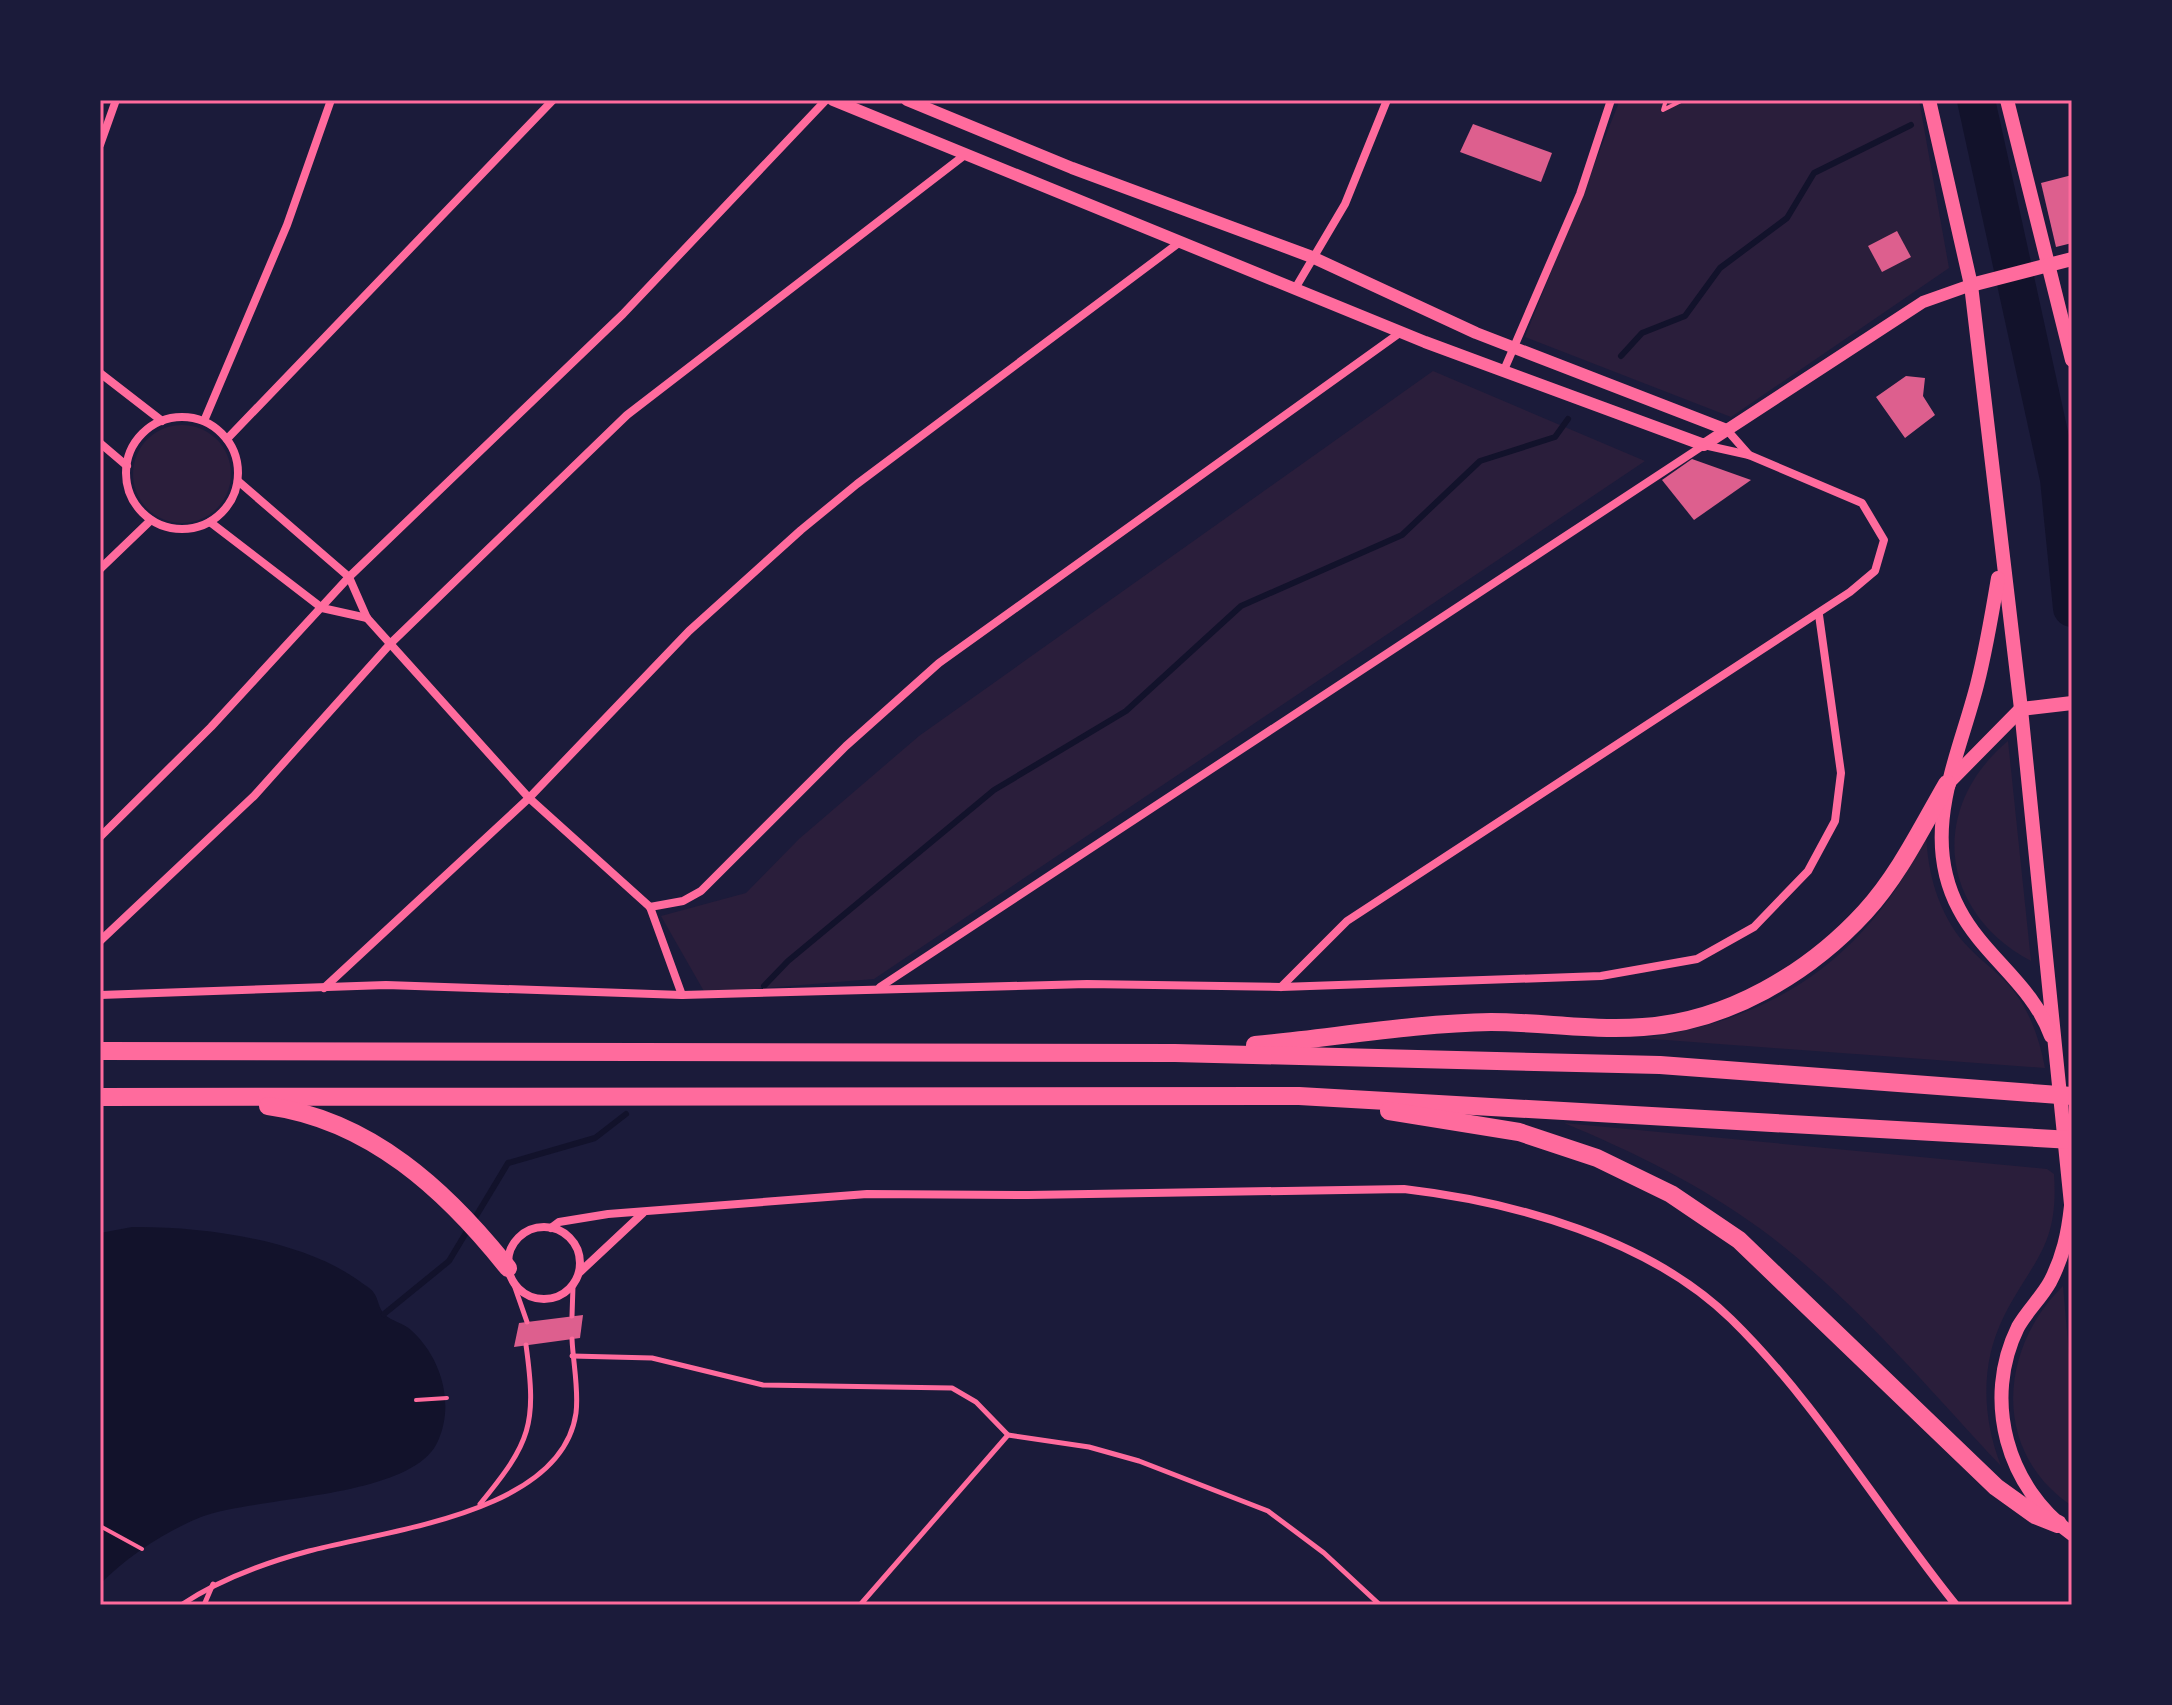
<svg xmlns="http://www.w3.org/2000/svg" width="2172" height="1705" viewBox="0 0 2172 1705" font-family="'Work Sans',sans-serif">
	<rect width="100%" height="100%" fill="#1b1b3a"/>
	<g fill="#2a1e3b">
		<path d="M 1620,100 L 1919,100 L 1949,268 L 1731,417 L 1525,337 Z"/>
		<path d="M 1433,371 L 1645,461 L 874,979 L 705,993 L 661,916 L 746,893 L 799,839 L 919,736 Z"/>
		<circle cx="182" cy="474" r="49"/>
		<path d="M 2008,741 L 2031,961 C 1939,912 1928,808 2008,741 Z"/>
		<path d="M 1926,835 C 1928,873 1937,907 1960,938 C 1973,954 1990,966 2005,981 C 2028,1005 2039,1036 2045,1068 L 1639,1038 C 1772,1023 1869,957 1926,835 Z"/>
		<path d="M 1564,1123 L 2047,1169 L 2054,1174 C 2059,1247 2033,1259 2004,1316 C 1980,1364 1982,1417 2001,1466 C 1925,1385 1852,1297 1762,1230 C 1701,1185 1634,1152 1564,1123 Z"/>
		<path d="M 2063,1286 L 2072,1388 L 2072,1506 C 1991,1452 1999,1348 2063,1286 Z"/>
	</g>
	<path fill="#12122b" d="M 132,1227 C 200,1226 298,1239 355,1278 C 360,1282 371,1288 374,1293 C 379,1300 378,1308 385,1315 C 392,1321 403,1323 411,1330 C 441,1357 455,1403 438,1441 C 413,1499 255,1496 201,1517 C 164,1532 127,1557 100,1584 L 100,1233 Z"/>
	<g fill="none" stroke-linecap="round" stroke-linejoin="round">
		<g stroke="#12122b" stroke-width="6">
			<path d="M 1621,356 L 1642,333 L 1685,316 L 1720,268 L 1787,218 L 1814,173 L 1911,125"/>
			<path d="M 764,986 L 788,961 L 994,790 L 1126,711 L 1241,606 L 1402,535 L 1480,461 L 1555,437 L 1568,419"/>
			<path d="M 384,1314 L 449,1261 L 508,1163 L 595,1138 L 626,1114"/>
		</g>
		<path stroke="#12122b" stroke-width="38" d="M 1976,100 L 2059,479 L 2072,608"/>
	</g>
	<g fill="#dd5f8e">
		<path d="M 1473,124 L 1552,153 L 1541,182 L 1460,152 Z"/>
		<path d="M 2072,175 L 2072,243 L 2056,247 L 2041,183 Z"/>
		<path d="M 1897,231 L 1911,257 L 1882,272 L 1868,246 Z"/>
		<path d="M 1906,376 L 1925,378 L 1923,396 L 1935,415 L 1905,438 L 1876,397 Z"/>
		<path d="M 1692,459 L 1751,480 L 1694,520 L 1662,480 Z"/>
		<path d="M 583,1315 L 580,1338 L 514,1347 L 519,1323 Z"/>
	</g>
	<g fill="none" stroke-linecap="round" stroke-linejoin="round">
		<g stroke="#ff6b9d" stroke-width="4">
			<path d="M 1666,100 L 1663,110 L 1683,100"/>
			<path d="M 416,1400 L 447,1398"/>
			<path d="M 100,1526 L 142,1549"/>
		</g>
		<g stroke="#ff6b9d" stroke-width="5">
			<path d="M 513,1282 L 527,1322"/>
			<path d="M 572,1316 L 573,1286"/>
			<path d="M 572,1356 L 652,1358 L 763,1385 L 952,1388 L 976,1402 L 1008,1435"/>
			<path d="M 480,1504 C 531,1442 537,1425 526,1345"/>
			<path d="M 181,1605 C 220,1579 264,1563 309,1551 C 388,1530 562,1513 576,1413 C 579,1390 573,1362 572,1339"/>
			<path d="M 204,1605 L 213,1584"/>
			<path d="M 860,1605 L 1008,1435 L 1089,1447 L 1139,1461 L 1268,1511 L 1324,1553 L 1380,1605"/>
		</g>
		<g stroke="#ff6b9d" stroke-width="8">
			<path d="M 100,145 L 116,100"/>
			<path d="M 1296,287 L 1345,204 L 1387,100"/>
			<path d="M 1504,370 L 1580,194 L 1611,100"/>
			<path d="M 100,373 L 162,421"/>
			<circle cx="182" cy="473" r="56"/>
			<path d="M 204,421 L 287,225 L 331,100"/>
			<path d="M 1727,430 L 1749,455"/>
			<path d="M 227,439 L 553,100"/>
			<path d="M 100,443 L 127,466"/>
			<path d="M 238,481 L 349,577 L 367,618 L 529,798 L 650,907 L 682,995"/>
			<path d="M 210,522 L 322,608 L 367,618"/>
			<path d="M 100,569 L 151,520"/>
			<path d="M 100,837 L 211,727 L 349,577 L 623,314 L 826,100"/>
			<path d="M 650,907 L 683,901 L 701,891 L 846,746 L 939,663 L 1401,332"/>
			<path d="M 100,941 L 254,796 L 391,643 L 627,415 L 966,154"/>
			<path d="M 880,987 L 1704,445 L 1749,455 L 1862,503 L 1884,540 L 1875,571 L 1850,592 L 1347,921 L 1281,987"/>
			<path d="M 324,988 L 529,798 L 689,631 L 801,530 L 857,484 L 1180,242"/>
			<path d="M 100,995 L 386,985 L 682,995 L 1087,984 L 1281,987 L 1601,976 L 1697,959 L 1754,927 L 1808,871 L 1835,821 L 1841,773 L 1819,615"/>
			<circle cx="544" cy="1263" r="36"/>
			<path d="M 551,1228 L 559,1222 L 608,1214 L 867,1194 L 1028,1195 L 1404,1189 C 1515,1202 1649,1239 1731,1319 C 1818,1404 1880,1511 1956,1605"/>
			<path d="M 580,1272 L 643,1213"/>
		</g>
		<g stroke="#ff6b9d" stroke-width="12">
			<path d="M 833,100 L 1425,342 L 1704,445 L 1923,302 L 1971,285"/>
			<path d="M 907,100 L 1072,168 L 1312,257 L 1476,333 L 1727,430"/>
		</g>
		<g stroke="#ff6b9d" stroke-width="14">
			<path d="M 1929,100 L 1971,285 L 2021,709 L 2072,1214"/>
			<path d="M 2007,100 L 2072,360"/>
			<path d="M 1971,285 L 2072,259"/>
			<path d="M 1998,578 C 1992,614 1986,650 1977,685 C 1958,759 1919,834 1959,909 C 1984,957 2032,984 2051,1036"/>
			<path d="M 1950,781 L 2021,709 L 2072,703"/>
			<path d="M 2071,1206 C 2068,1234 2063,1257 2050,1282 C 2041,1298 2027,1311 2018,1327 C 1982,1400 2007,1488 2072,1534"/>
		</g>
		<g stroke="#ff6b9d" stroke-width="18">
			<path d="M 1255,1045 C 1330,1038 1417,1023 1491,1022 C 1541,1022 1593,1031 1643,1027 C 1727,1022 1809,973 1865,912 C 1899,875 1922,827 1947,784"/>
			<path d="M 100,1051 L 1175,1053 L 1660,1065 L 2072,1096"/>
			<path d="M 100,1097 L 1299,1096 L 2072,1140"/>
			<path d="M 268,1106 C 370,1120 446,1190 508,1268"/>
			<path d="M 1389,1111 L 1519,1132 L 1597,1158 L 1671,1194 L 1739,1240 L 1996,1487 L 2035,1515 L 2058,1524"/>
		</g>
	</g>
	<rect width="2172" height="1705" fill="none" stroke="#1b1b3a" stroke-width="204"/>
	<rect x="102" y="102" width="1968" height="1501" fill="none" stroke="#ff6b9d" stroke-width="3"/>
</svg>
